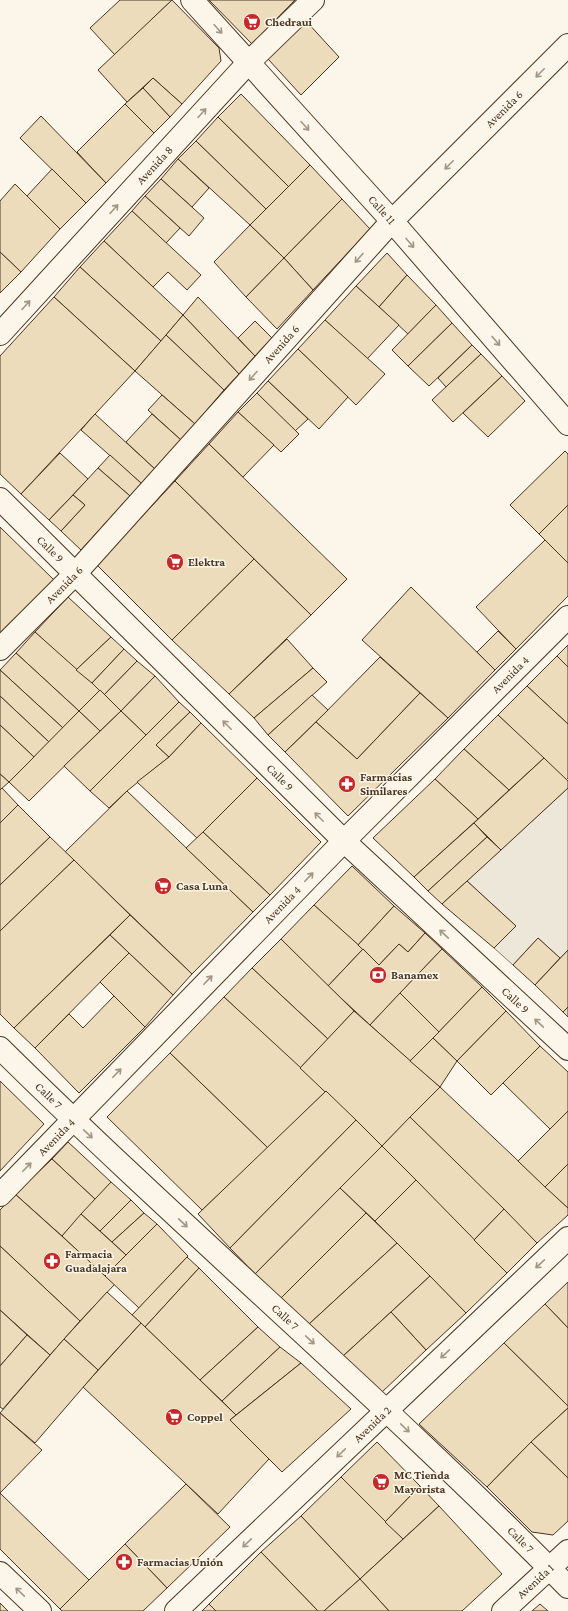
<svg xmlns="http://www.w3.org/2000/svg" width="568" height="1611" viewBox="0 0 568 1611" font-family="'Crimson Pro',serif">
	<rect width="100%" height="100%" fill="#fbf6e9"/>
	<path fill="#ede7d9" stroke="#887966" d="M 568,788 L 568,950 L 560,958 L 538,938 L 513,965 L 494,948 L 516,926 L 467,881 Z"/>
	<g fill="#ecdcbc" stroke="#4a3520">
		<path d="M 120,0 L 172,0 L 115,55 L 90,28 Z"/>
		<path d="M 172,0 L 219,48 L 221,61 L 182,104 L 153,78 L 127,102 L 98,70 Z"/>
		<path d="M 209,0 L 295,0 L 252,44 Z"/>
		<path d="M 306,21 L 339,57 L 301,95 L 268,59 Z"/>
		<path d="M 153,78 L 182,104 L 170,117 L 143,88 Z"/>
		<path d="M 143,88 L 170,117 L 154,133 L 125,104 Z"/>
		<path d="M 241,94 L 310,165 L 289,187 L 218,117 Z"/>
		<path d="M 125,104 L 154,133 L 106,183 L 77,152 Z"/>
		<path d="M 41,116 L 106,183 L 86,203 L 20,138 Z"/>
		<path d="M 218,117 L 289,187 L 266,209 L 196,141 Z"/>
		<path d="M 196,141 L 266,209 L 250,225 L 178,159 Z"/>
		<path d="M 178,159 L 209,188 L 192,207 L 161,179 Z"/>
		<path d="M 310,165 L 342,199 L 284,258 L 250,225 Z"/>
		<path d="M 52,169 L 86,203 L 60,229 L 27,196 Z"/>
		<path d="M 161,179 L 204,218 L 189,236 L 145,196 Z"/>
		<path d="M 15,184 L 60,229 L 21,272 L 0,252 L 0,201 Z"/>
		<path d="M 145,196 L 180,228 L 166,243 L 132,211 Z"/>
		<path d="M 342,199 L 370,229 L 313,290 L 284,258 Z"/>
		<path d="M 132,211 L 201,275 L 187,290 L 168,272 L 153,287 L 104,241 Z"/>
		<path d="M 250,225 L 284,258 L 246,297 L 214,262 Z"/>
		<path d="M 104,241 L 183,315 L 161,341 L 80,267 Z"/>
		<path d="M 0,252 L 21,272 L 0,293 Z"/>
		<path d="M 387,253 L 407,275 L 379,307 L 356,286 Z"/>
		<path d="M 284,258 L 313,290 L 277,329 L 246,297 Z"/>
		<path d="M 80,267 L 161,341 L 135,371 L 54,297 Z"/>
		<path d="M 407,275 L 436,305 L 408,334 L 379,307 Z"/>
		<path d="M 356,286 L 399,325 L 367,359 L 325,320 Z"/>
		<path d="M 54,297 L 135,371 L 21,494 L 0,474 L 0,356 Z"/>
		<path d="M 198,297 L 255,356 L 239,374 L 183,315 Z"/>
		<path d="M 436,305 L 452,323 L 408,366 L 392,350 Z"/>
		<path d="M 183,315 L 239,374 L 224,390 L 166,335 Z"/>
		<path d="M 325,320 L 385,374 L 356,405 L 298,349 Z"/>
		<path d="M 255,321 L 272,338 L 255,356 L 238,338 Z"/>
		<path d="M 452,323 L 472,345 L 429,386 L 408,366 Z"/>
		<path d="M 166,335 L 224,390 L 195,424 L 135,371 Z"/>
		<path d="M 472,345 L 481,354 L 446,387 L 438,378 Z"/>
		<path d="M 298,349 L 348,397 L 319,429 L 268,381 Z"/>
		<path d="M 481,354 L 502,376 L 453,422 L 432,400 Z"/>
		<path d="M 502,376 L 525,401 L 488,437 L 463,413 Z"/>
		<path d="M 268,381 L 308,419 L 295,431 L 257,393 Z"/>
		<path d="M 257,393 L 299,434 L 281,452 L 238,412 Z"/>
		<path d="M 162,395 L 195,424 L 181,440 L 148,410 Z"/>
		<path d="M 238,412 L 274,445 L 243,477 L 209,444 Z"/>
		<path d="M 95,414 L 155,469 L 142,484 L 81,430 Z"/>
		<path d="M 152,414 L 181,440 L 155,469 L 126,442 Z"/>
		<path d="M 209,444 L 347,579 L 311,615 L 175,481 Z"/>
		<path d="M 565,451 L 568,454 L 568,505 L 539,534 L 510,505 Z"/>
		<path d="M 60,453 L 88,479 L 49,520 L 21,494 Z"/>
		<path d="M 110,455 L 142,484 L 130,496 L 98,468 Z"/>
		<path d="M 98,468 L 130,496 L 81,550 L 61,531 L 85,505 L 73,495 Z"/>
		<path d="M 175,481 L 254,559 L 172,640 L 97,565 Z"/>
		<path d="M 73,495 L 85,505 L 61,531 L 49,520 Z"/>
		<path d="M 568,505 L 568,563 L 539,534 Z"/>
		<path d="M 0,527 L 54,580 L 0,635 Z"/>
		<path d="M 545,540 L 568,563 L 568,596 L 516,649 L 476,607 Z"/>
		<path d="M 254,559 L 311,615 L 229,694 L 172,640 Z"/>
		<path d="M 411,587 L 495,670 L 448,718 L 362,640 Z"/>
		<path d="M 68,597 L 111,637 L 76,670 L 35,632 Z"/>
		<path d="M 498,631 L 516,649 L 495,670 L 477,652 Z"/>
		<path d="M 35,632 L 100,690 L 79,711 L 16,653 Z"/>
		<path d="M 111,637 L 124,649 L 92,683 L 76,670 Z"/>
		<path d="M 287,639 L 313,668 L 254,718 L 229,694 Z"/>
		<path d="M 568,645 L 568,667 L 557,656 Z"/>
		<path d="M 124,649 L 137,661 L 104,695 L 92,683 Z"/>
		<path d="M 16,653 L 79,711 L 63,728 L 0,670 Z"/>
		<path d="M 557,656 L 568,667 L 568,724 L 527,686 Z"/>
		<path d="M 380,657 L 420,693 L 357,759 L 316,722 Z"/>
		<path d="M 137,661 L 155,676 L 121,711 L 104,695 Z"/>
		<path d="M 313,668 L 327,682 L 268,735 L 254,718 Z"/>
		<path d="M 0,670 L 63,728 L 49,742 L 0,696 Z"/>
		<path d="M 155,676 L 179,702 L 146,735 L 121,711 Z"/>
		<path d="M 527,686 L 568,724 L 568,778 L 566,780 L 498,715 Z"/>
		<path d="M 100,690 L 121,711 L 100,731 L 79,711 Z"/>
		<path d="M 420,693 L 448,718 L 348,816 L 285,752 L 316,722 L 357,759 Z"/>
		<path d="M 312,695 L 328,710 L 285,752 L 268,735 Z"/>
		<path d="M 0,696 L 49,742 L 34,757 L 0,725 Z"/>
		<path d="M 179,702 L 190,712 L 156,745 L 169,757 L 127,791 L 109,808 L 90,791 Z"/>
		<path d="M 79,711 L 100,731 L 29,801 L 9,782 Z"/>
		<path d="M 121,711 L 146,735 L 90,791 L 64,766 Z"/>
		<path d="M 190,712 L 201,723 L 169,757 L 156,745 Z"/>
		<path d="M 498,715 L 544,758 L 509,790 L 464,749 Z"/>
		<path d="M 201,723 L 257,778 L 197,838 L 137,782 L 169,757 Z"/>
		<path d="M 0,725 L 34,757 L 9,782 L 0,774 Z"/>
		<path d="M 464,749 L 509,790 L 478,819 L 435,779 Z"/>
		<path d="M 544,758 L 568,781 L 568,788 L 501,850 L 474,823 Z"/>
		<path d="M 0,774 L 9,782 L 0,790 Z"/>
		<path d="M 257,778 L 321,842 L 270,895 L 203,832 Z"/>
		<path d="M 435,779 L 478,819 L 414,877 L 373,838 Z"/>
		<path d="M 2,788 L 18,805 L 0,823 L 0,790 Z"/>
		<path d="M 127,791 L 253,912 L 192,974 L 65,852 Z"/>
		<path d="M 18,805 L 50,837 L 0,885 L 0,823 Z"/>
		<path d="M 474,823 L 487,837 L 428,891 L 414,877 Z"/>
		<path d="M 203,832 L 270,895 L 253,912 L 186,848 Z"/>
		<path d="M 50,837 L 74,860 L 0,931 L 0,885 Z"/>
		<path d="M 487,837 L 501,850 L 442,904 L 428,891 Z"/>
		<path d="M 74,860 L 130,915 L 14,1028 L 0,1014 L 0,931 Z"/>
		<path d="M 352,866 L 394,906 L 358,945 L 314,905 Z"/>
		<path d="M 467,881 L 516,926 L 494,948 L 442,904 Z"/>
		<path d="M 314,905 L 363,949 L 328,986 L 281,939 Z"/>
		<path d="M 394,906 L 425,933 L 408,952 L 399,944 L 379,965 L 358,945 Z"/>
		<path d="M 130,915 L 192,974 L 173,995 L 110,935 Z"/>
		<path d="M 425,933 L 442,949 L 370,1025 L 328,986 L 363,949 L 379,965 L 399,944 L 408,952 Z"/>
		<path d="M 110,935 L 129,953 L 35,1048 L 14,1028 Z"/>
		<path d="M 538,938 L 560,958 L 535,985 L 513,965 Z"/>
		<path d="M 281,939 L 354,1011 L 328,1039 L 252,968 Z"/>
		<path d="M 442,949 L 482,987 L 439,1032 L 400,993 Z"/>
		<path d="M 568,950 L 568,1007 L 563,1012 L 535,985 Z"/>
		<path d="M 129,953 L 173,995 L 145,1027 L 100,982 Z"/>
		<path d="M 252,968 L 328,1039 L 300,1068 L 224,997 Z"/>
		<path d="M 482,987 L 506,1011 L 457,1061 L 433,1038 Z"/>
		<path d="M 400,993 L 439,1032 L 410,1061 L 370,1025 Z"/>
		<path d="M 114,996 L 145,1027 L 79,1093 L 35,1048 L 69,1014 L 83,1028 Z"/>
		<path d="M 224,997 L 326,1091 L 268,1148 L 170,1053 Z"/>
		<path d="M 568,1007 L 568,1017 L 563,1012 Z"/>
		<path d="M 354,1011 L 440,1087 L 382,1146 L 300,1068 Z"/>
		<path d="M 506,1011 L 540,1046 L 491,1095 L 457,1061 Z"/>
		<path d="M 433,1038 L 457,1061 L 440,1087 L 410,1061 Z"/>
		<path d="M 540,1046 L 568,1072 L 568,1111 L 550,1129 L 503,1083 Z"/>
		<path d="M 170,1053 L 268,1148 L 202,1210 L 107,1117 Z"/>
		<path d="M 0,1081 L 44,1124 L 0,1171 Z"/>
		<path d="M 440,1087 L 568,1208 L 568,1215 L 537,1243 L 410,1117 Z"/>
		<path d="M 326,1091 L 356,1120 L 230,1248 L 198,1214 Z"/>
		<path d="M 568,1111 L 568,1164 L 545,1187 L 518,1161 Z"/>
		<path d="M 410,1117 L 504,1209 L 474,1240 L 382,1146 Z"/>
		<path d="M 356,1120 L 382,1146 L 255,1274 L 230,1248 Z"/>
		<path d="M 68,1142 L 111,1182 L 96,1200 L 52,1159 Z"/>
		<path d="M 382,1146 L 416,1180 L 375,1221 L 340,1188 Z"/>
		<path d="M 52,1159 L 96,1200 L 62,1236 L 15,1194 Z"/>
		<path d="M 568,1164 L 568,1208 L 545,1187 Z"/>
		<path d="M 416,1180 L 507,1273 L 466,1313 L 375,1221 Z"/>
		<path d="M 111,1182 L 131,1200 L 100,1231 L 81,1214 Z"/>
		<path d="M 340,1188 L 366,1213 L 280,1299 L 255,1274 Z"/>
		<path d="M 15,1194 L 115,1284 L 80,1321 L 0,1246 L 0,1210 Z"/>
		<path d="M 131,1200 L 144,1213 L 112,1242 L 100,1231 Z"/>
		<path d="M 504,1209 L 537,1243 L 507,1273 L 474,1240 Z"/>
		<path d="M 144,1213 L 157,1224 L 126,1255 L 112,1242 Z"/>
		<path d="M 366,1213 L 397,1243 L 308,1325 L 280,1299 Z"/>
		<path d="M 81,1214 L 126,1255 L 105,1276 L 62,1236 Z"/>
		<path d="M 157,1224 L 188,1256 L 139,1308 L 105,1276 Z"/>
		<path d="M 397,1243 L 430,1276 L 342,1357 L 308,1325 Z"/>
		<path d="M 0,1246 L 80,1321 L 50,1355 L 0,1310 Z"/>
		<path d="M 187,1257 L 199,1268 L 145,1327 L 132,1315 Z"/>
		<path d="M 199,1268 L 258,1327 L 200,1380 L 145,1327 Z"/>
		<path d="M 430,1276 L 466,1313 L 426,1350 L 391,1312 Z"/>
		<path d="M 568,1282 L 568,1328 L 545,1304 Z"/>
		<path d="M 107,1292 L 141,1323 L 98,1370 L 64,1339 Z"/>
		<path d="M 545,1304 L 568,1328 L 568,1406 L 504,1343 Z"/>
		<path d="M 0,1310 L 27,1335 L 0,1366 Z"/>
		<path d="M 391,1312 L 426,1350 L 380,1394 L 342,1357 Z"/>
		<path d="M 141,1323 L 236,1415 L 230,1420 L 269,1459 L 218,1514 L 83,1387 Z"/>
		<path d="M 258,1327 L 280,1347 L 222,1401 L 200,1380 Z"/>
		<path d="M 27,1335 L 50,1355 L 3,1409 L 0,1407 L 0,1366 Z"/>
		<path d="M 64,1339 L 98,1370 L 35,1443 L 0,1413 Z"/>
		<path d="M 504,1343 L 568,1406 L 568,1408 L 531,1442 L 487,1487 L 419,1424 Z"/>
		<path d="M 280,1347 L 301,1363 L 236,1415 L 222,1401 Z"/>
		<path d="M 301,1363 L 351,1409 L 282,1472 L 230,1420 Z"/>
		<path d="M 568,1408 L 568,1478 L 531,1442 Z"/>
		<path d="M 0,1413 L 42,1450 L 0,1493 Z"/>
		<path d="M 377,1442 L 420,1486 L 385,1522 L 341,1477 Z"/>
		<path d="M 531,1442 L 568,1478 L 568,1521 L 553,1535 L 532,1532 L 487,1487 Z"/>
		<path d="M 341,1477 L 403,1539 L 360,1579 L 301,1516 Z"/>
		<path d="M 186,1484 L 230,1527 L 167,1588 L 125,1544 Z"/>
		<path d="M 420,1486 L 439,1506 L 403,1539 L 385,1522 Z"/>
		<path d="M 0,1493 L 89,1580 L 60,1609 L 0,1549 Z"/>
		<path d="M 439,1506 L 502,1574 L 462,1611 L 389,1611 L 360,1579 Z"/>
		<path d="M 301,1516 L 360,1579 L 324,1611 L 318,1611 L 261,1552 Z"/>
		<path d="M 125,1544 L 167,1588 L 143,1611 L 62,1611 L 60,1609 Z"/>
		<path d="M 261,1552 L 318,1611 L 216,1611 L 209,1604 Z"/>
		<path d="M 360,1579 L 389,1611 L 324,1611 Z"/>
		<path d="M 0,1603 L 8,1611 L 0,1611 Z"/>
		<path d="M 209,1604 L 216,1611 L 202,1611 Z"/>
		<path d="M 540,1604 L 548,1611 L 532,1611 Z"/>
	</g>
	<g fill="none" stroke-linecap="round" stroke-linejoin="round">
		<defs>
			<g id="minor">
				<path id="s1" d="M 192,0 L 392,221 L 568,424"/>
				<path id="s2" d="M 0,334 L 248,63 L 313,0"/>
				<path id="s3" d="M 0,499 L 344,841 L 568,1049"/>
				<path id="s4" d="M 0,649 L 75,574 L 392,221 L 568,45"/>
				<path id="s5" d="M 0,1048 C 186,1232 385,1401 568,1587"/>
				<path id="s6" d="M 0,1195 L 344,841 L 568,617"/>
				<path d="M 0,1573 L 40,1611"/>
				<path id="s7" d="M 176,1611 L 568,1238"/>
			</g>
			<g id="secondary">
				<path id="s8" d="M 503,1611 L 568,1551"/>
			</g>
		</defs>
		<use href="#minor" stroke="#4a3520" stroke-width="24"/>
		<use href="#secondary" stroke="#4a3520" stroke-width="24"/>
		<use href="#minor" stroke="#fbf6e9" stroke-width="22"/>
		<use href="#secondary" stroke="#fbf6e9" stroke-width="22"/>
	</g>
	<defs><path id="oneway-shaft" d="M-6 0H5M1.5-3L5.5 0L1.5 3" fill="none" stroke-width="1.6" stroke-linecap="round" stroke-linejoin="round"/></defs>
	<g stroke="#a29684">
		<use href="#oneway-shaft" transform="translate(218 29) rotate(48)"/>
		<use href="#oneway-shaft" transform="translate(540 73) rotate(135)"/>
		<use href="#oneway-shaft" transform="translate(202 113) rotate(-48)"/>
		<use href="#oneway-shaft" transform="translate(305 126) rotate(48)"/>
		<use href="#oneway-shaft" transform="translate(449 165) rotate(135)"/>
		<use href="#oneway-shaft" transform="translate(114 209) rotate(-48)"/>
		<use href="#oneway-shaft" transform="translate(410 243) rotate(49)"/>
		<use href="#oneway-shaft" transform="translate(359 258) rotate(132)"/>
		<use href="#oneway-shaft" transform="translate(26 305) rotate(-48)"/>
		<use href="#oneway-shaft" transform="translate(496 341) rotate(49)"/>
		<use href="#oneway-shaft" transform="translate(253 376) rotate(132)"/>
		<use href="#oneway-shaft" transform="translate(227 725) rotate(-135)"/>
		<use href="#oneway-shaft" transform="translate(319 817) rotate(-135)"/>
		<use href="#oneway-shaft" transform="translate(309 877) rotate(-46)"/>
		<use href="#oneway-shaft" transform="translate(444 934) rotate(-137)"/>
		<use href="#oneway-shaft" transform="translate(208 980) rotate(-46)"/>
		<use href="#oneway-shaft" transform="translate(539 1023) rotate(-137)"/>
		<use href="#oneway-shaft" transform="translate(117 1073) rotate(-46)"/>
		<use href="#oneway-shaft" transform="translate(88 1134) rotate(43)"/>
		<use href="#oneway-shaft" transform="translate(27 1167) rotate(-46)"/>
		<use href="#oneway-shaft" transform="translate(183 1223) rotate(43)"/>
		<use href="#oneway-shaft" transform="translate(540 1264) rotate(137)"/>
		<use href="#oneway-shaft" transform="translate(310 1340) rotate(43)"/>
		<use href="#oneway-shaft" transform="translate(445 1354) rotate(137)"/>
		<use href="#oneway-shaft" transform="translate(405 1428) rotate(44)"/>
		<use href="#oneway-shaft" transform="translate(341 1453) rotate(136)"/>
		<use href="#oneway-shaft" transform="translate(247 1543) rotate(136)"/>
		<use href="#oneway-shaft" transform="translate(20 1592) rotate(-136)"/>
	</g>
	<defs>
		<symbol id="supermarket-disc" viewBox="-11 -11 22 22"><circle r="9.5" fill="#c62828" stroke="#fbf6e9"/><path d="M-6-5.5h2.5l.6 2H6L4.5 2H-2.5L-4.4-4H-6ZM-1.5 3.2a1.3 1.3 0 1 0 .1 0ZM3 3.2a1.3 1.3 0 1 0 .1 0Z" fill="#fff"/></symbol>
		<symbol id="pharmacy-disc" viewBox="-11 -11 22 22"><circle r="9.5" fill="#c62828" stroke="#fbf6e9"/><path d="M-2-6h4v4h4v4h-4v4h-4v-4h-4v-4h4Z" fill="#fff"/></symbol>
		<symbol id="bank-disc" viewBox="-11 -11 22 22"><circle r="9.5" fill="#c62828" stroke="#fbf6e9"/><path d="M-6-4H6V4H-6ZM0-2.3a2.3 2.3 0 1 0 0 4.6a2.3 2.3 0 1 0 0-4.6Z" fill="#fff"/></symbol>
	</defs>
	<g fill-rule="evenodd">
		<use href="#supermarket-disc" x="242" y="12" width="20" height="20"/>
		<use href="#supermarket-disc" x="165" y="552" width="20" height="20"/>
		<use href="#pharmacy-disc" x="337" y="774" width="20" height="20"/>
		<use href="#supermarket-disc" x="153" y="876" width="20" height="20"/>
		<use href="#bank-disc" x="368" y="965" width="20" height="20"/>
		<use href="#pharmacy-disc" x="42" y="1251" width="20" height="20"/>
		<use href="#supermarket-disc" x="164" y="1407" width="20" height="20"/>
		<use href="#supermarket-disc" x="371" y="1472" width="20" height="20"/>
		<use href="#pharmacy-disc" x="114" y="1552" width="20" height="20"/>
	</g>
	<g text-anchor="middle" stroke-width="3" stroke-linejoin="round" paint-order="stroke">
		<g font-size="12" font-weight="bold" fill="#4a3520" stroke="#fbf6e9" text-anchor="start">
			<text x="265" y="26">Chedraui</text>
			<text x="188" y="566">Elektra</text>
			<text x="360" y="781">Farmacias<tspan x="360" dy="14">Similares</tspan></text>
			<text x="176" y="890">Casa Luna</text>
			<text x="391" y="979">Banamex</text>
			<text x="65" y="1258">Farmacia<tspan x="65" dy="14">Guadalajara</tspan></text>
			<text x="187" y="1421">Coppel</text>
			<text x="394" y="1479">MC Tienda<tspan x="394" dy="14">Mayorista</tspan></text>
			<text x="137" y="1566">Farmacias Unión</text>
		</g>
		<g font-size="12" fill="#4a3520" stroke="#fbf6e9">
			<text dy="4" stroke="none"><textPath href="#s4" startOffset="739">Avenida 6</textPath></text>
			<text dy="4" stroke="none"><textPath href="#s2" startOffset="229">Avenida 8</textPath></text>
			<text dy="4" stroke="none"><textPath href="#s1" startOffset="283">Calle 11</textPath></text>
			<text dy="4" stroke="none"><textPath href="#s4" startOffset="415">Avenida 6</textPath></text>
			<text dy="4" stroke="none"><textPath href="#s3" startOffset="71">Calle 9</textPath></text>
			<text dy="4" stroke="none"><textPath href="#s4" startOffset="91">Avenida 6</textPath></text>
			<text dy="4" stroke="none"><textPath href="#s6" startOffset="729">Avenida 4</textPath></text>
			<text dy="4" stroke="none"><textPath href="#s3" startOffset="395">Calle 9</textPath></text>
			<text dy="4" stroke="none"><textPath href="#s6" startOffset="405">Avenida 4</textPath></text>
			<text dy="4" stroke="none"><textPath href="#s3" startOffset="719">Calle 9</textPath></text>
			<text dy="4" stroke="none"><textPath href="#s5" startOffset="68">Calle 7</textPath></text>
			<text dy="4" stroke="none"><textPath href="#s6" startOffset="81">Avenida 4</textPath></text>
			<text dy="4" stroke="none"><textPath href="#s5" startOffset="392">Calle 7</textPath></text>
			<text dy="4" stroke="none"><textPath href="#s7" startOffset="271">Avenida 2</textPath></text>
			<text dy="4" stroke="none"><textPath href="#s5" startOffset="716">Calle 7</textPath></text>
			<text dy="4" stroke="none"><textPath href="#s8" startOffset="44">Avenida 1</textPath></text>
		</g>
	</g>
</svg>
